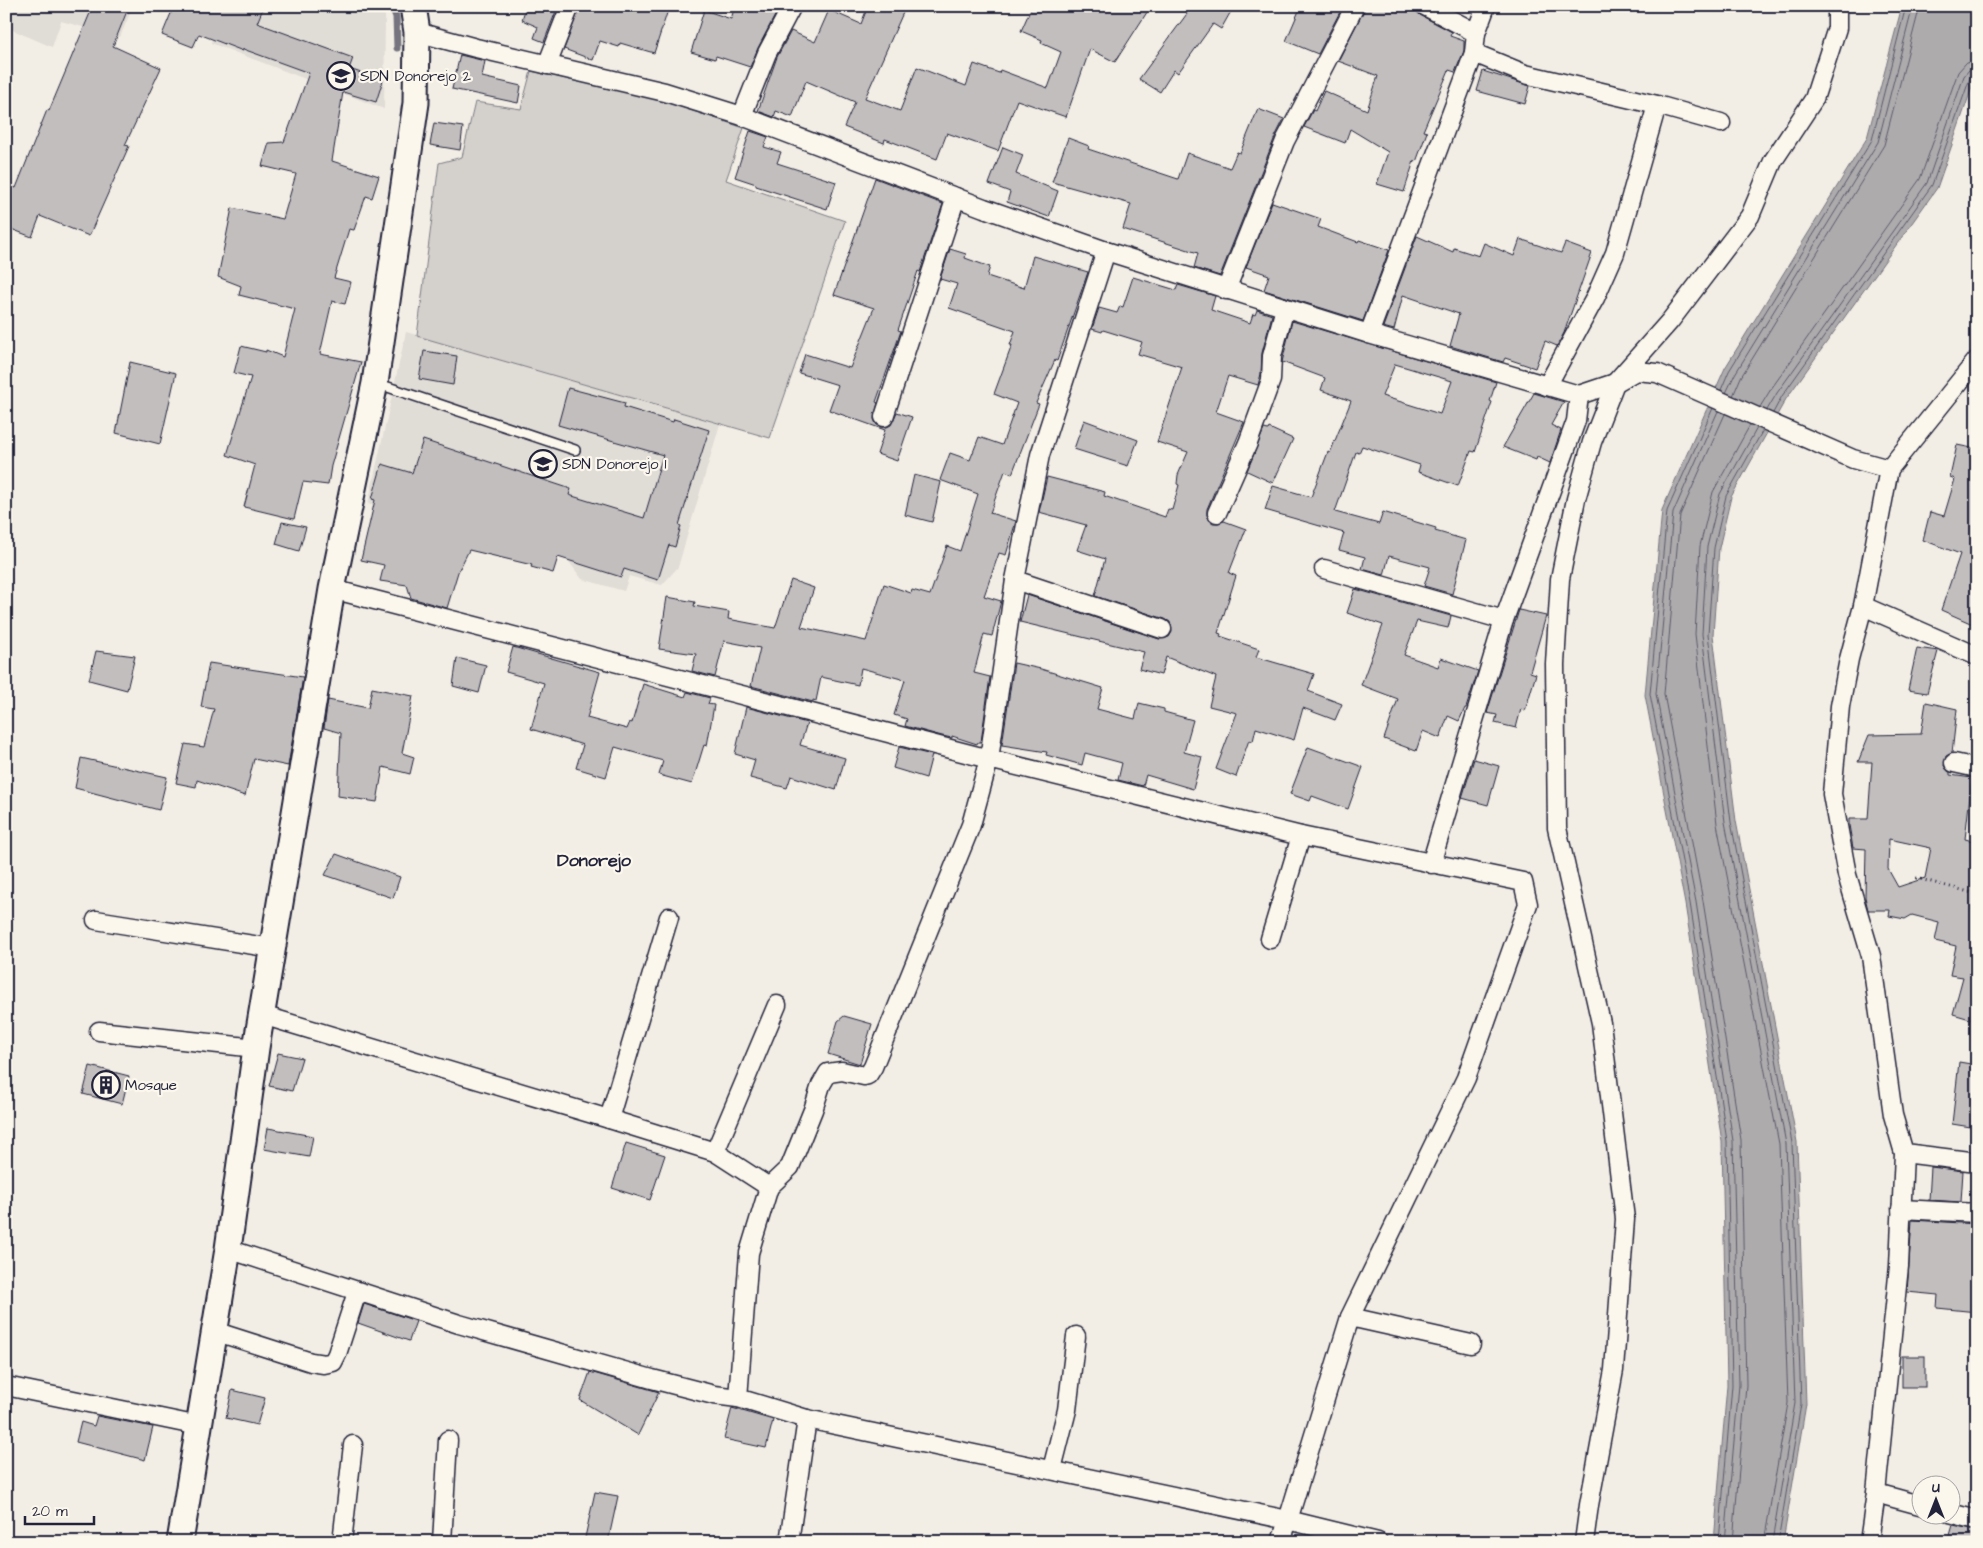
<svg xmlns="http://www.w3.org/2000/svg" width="1983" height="1548" viewBox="0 0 1983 1548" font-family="'Architects Daughter',sans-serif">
	<rect width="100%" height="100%" fill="#f2eee5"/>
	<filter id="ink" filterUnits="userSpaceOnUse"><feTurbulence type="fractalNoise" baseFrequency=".02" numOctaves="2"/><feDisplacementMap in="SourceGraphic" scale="10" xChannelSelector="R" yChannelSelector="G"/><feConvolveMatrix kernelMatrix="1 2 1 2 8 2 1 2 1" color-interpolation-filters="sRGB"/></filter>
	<g filter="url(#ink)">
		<g fill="#e0dcd6">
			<path d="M 6,6 L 133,6 L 120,37 L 61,21 L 52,47 L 6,27 Z"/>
			<path d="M 224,6 L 382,6 L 385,11 L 384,109 L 211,43 Z"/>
			<path d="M 406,332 L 720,424 L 678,567 L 662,585 L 629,576 L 624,591 L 582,579 L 567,559 L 368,504 Z"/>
		</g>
		<path fill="#d4d1cc" stroke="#7b7a84" d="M 531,71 L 660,100 L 744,128 L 726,180 L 845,221 L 770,438 L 417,336 L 439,163 L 462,157 L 475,102 L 521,109 Z"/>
		<path fill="#aeabad" stroke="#76747f" d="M 1902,6 L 1977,6 L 1977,73 L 1937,188 L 1786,399 L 1731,497 L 1719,548 L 1713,635 L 1736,821 L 1797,1142 L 1806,1404 L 1783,1542 L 1714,1542 L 1727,1385 L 1722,1142 L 1685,904 L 1645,695 L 1662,510 L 1725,368 L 1867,138 Z"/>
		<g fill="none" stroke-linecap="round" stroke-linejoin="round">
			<g stroke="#5a5969" stroke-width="1">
				<path d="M 1721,390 L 1729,371 L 1872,140 L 1906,6"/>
				<path d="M 1726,393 L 1735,374 L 1878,142 L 1913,6"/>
				<path d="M 1733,396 L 1741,377 L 1884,145 L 1920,6"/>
				<path d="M 1760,407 L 1771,389 L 1920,179 L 1958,72 L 1966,63 L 1977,61"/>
				<path d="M 1713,408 L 1667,511 L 1650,694 L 1690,903 L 1727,1141 L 1732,1385 L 1719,1542"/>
				<path d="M 1767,410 L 1777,393 L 1927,183 L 1964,76 L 1969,70 L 1977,68"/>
				<path d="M 1718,411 L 1673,513 L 1656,694 L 1696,902 L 1733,1141 L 1739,1385 L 1725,1542"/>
				<path d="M 1773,413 L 1782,396 L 1932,185 L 1970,78 L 1972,75 L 1977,75"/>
				<path d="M 1725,414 L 1680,515 L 1664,694 L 1703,901 L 1741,1140 L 1746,1385 L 1733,1542"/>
				<path d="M 1750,425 L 1713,492 L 1700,546 L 1695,634 L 1717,824 L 1779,1144 L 1788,1403 L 1764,1542"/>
				<path d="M 1757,428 L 1720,494 L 1707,547 L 1702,634 L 1725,822 L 1786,1144 L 1795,1403 L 1772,1542"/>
				<path d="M 1763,430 L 1726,496 L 1714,548 L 1708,634 L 1731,822 L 1792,1143 L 1801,1404 L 1778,1542"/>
			</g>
			<path stroke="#76747f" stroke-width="7" d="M 392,6 L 396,17 L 397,48"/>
		</g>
		<g fill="#c2bebe" stroke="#22223b" fill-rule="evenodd">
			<path d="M 93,6 L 129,6 L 113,46 L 161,68 L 125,145 L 129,146 L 89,236 L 40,216 L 32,237 L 6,227 L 6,184 L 16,188 L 47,110 L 49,111 Z"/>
			<path d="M 174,6 L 264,6 L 257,23 L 353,58 L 349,69 L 383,80 L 376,102 L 343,92 L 332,161 L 379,176 L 372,198 L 366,196 L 354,230 L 349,229 L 334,278 L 351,282 L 345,304 L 332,301 L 320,354 L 361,362 L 331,466 L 328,485 L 303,482 L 294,519 L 244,507 L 255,465 L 227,455 L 251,377 L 234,373 L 241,346 L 266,352 L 266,350 L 283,357 L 295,309 L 239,295 L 241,286 L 218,277 L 232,208 L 283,219 L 296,174 L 262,166 L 269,143 L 284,142 L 309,73 L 243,49 L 243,51 L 199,34 L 193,47 L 162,35 Z"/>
			<path d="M 526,6 L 558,6 L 544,42 L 534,38 L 538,27 L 522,20 Z"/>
			<path d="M 580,6 L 657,6 L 668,10 L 654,53 L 620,43 L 619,47 L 600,41 L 593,60 L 564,49 Z"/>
			<path d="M 735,6 L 780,6 L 758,48 L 750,67 L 716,56 L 715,59 L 691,52 L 704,10 L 731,19 Z"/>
			<path d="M 868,6 L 906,6 L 865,98 L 900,111 L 917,67 L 966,86 L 974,64 L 999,73 L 1000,70 L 1048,88 L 1061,52 L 1041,43 L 1042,40 L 1021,31 L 1032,6 L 1151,6 L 1115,62 L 1090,49 L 1066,117 L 1017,100 L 998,151 L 947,133 L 937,159 L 885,139 L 884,143 L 844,127 L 855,102 L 806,81 L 792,117 L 776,111 L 774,117 L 758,111 L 777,57 L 791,31 L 815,42 L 829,10 L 861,24 Z"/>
			<path d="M 1181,6 L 1234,6 L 1221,29 L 1213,24 L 1178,73 L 1174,70 L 1160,92 L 1139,79 L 1189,11 Z"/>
			<path d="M 1301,6 L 1343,6 L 1318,54 L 1286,41 Z"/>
			<path d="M 1366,6 L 1414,6 L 1420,15 L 1452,32 L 1450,36 L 1464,41 L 1464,51 L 1455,72 L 1449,70 L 1423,131 L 1427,132 L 1416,162 L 1414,161 L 1404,192 L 1377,184 L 1388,152 L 1350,129 L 1345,143 L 1304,127 L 1313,110 L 1315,111 L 1324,91 L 1367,110 L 1378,76 L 1338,61 Z"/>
			<path d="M 460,55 L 485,61 L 482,77 L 521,86 L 518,103 L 452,89 Z"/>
			<path d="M 1483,71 L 1530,86 L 1525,104 L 1477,91 Z"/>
			<path d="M 1258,109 L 1284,119 L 1275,137 L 1220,276 L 1194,268 L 1198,253 L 1123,229 L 1131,204 L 1052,182 L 1068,138 L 1089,146 L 1088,149 L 1178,179 L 1187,153 L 1230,168 L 1237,152 L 1240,153 Z"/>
			<path d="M 434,123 L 463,127 L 460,150 L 430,145 Z"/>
			<path d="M 750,131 L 768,137 L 764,147 L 781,152 L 777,163 L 836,182 L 827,209 L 756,186 L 756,184 L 735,177 Z"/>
			<path d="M 1003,147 L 1023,155 L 1016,174 L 1058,191 L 1049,217 L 1007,202 L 1010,192 L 989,184 Z"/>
			<path d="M 875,178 L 943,204 L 920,272 L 918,271 L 898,330 L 901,331 L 876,402 L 878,403 L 874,419 L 876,424 L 880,427 L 887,427 L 891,425 L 897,412 L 912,417 L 897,461 L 877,454 L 885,430 L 829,410 L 838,385 L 799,373 L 805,354 L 850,368 L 874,308 L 834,295 Z"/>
			<path d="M 1272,202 L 1321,219 L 1318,227 L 1358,242 L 1359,240 L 1389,250 L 1363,321 L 1264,290 L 1269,275 L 1246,267 Z"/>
			<path d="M 1417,236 L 1453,252 L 1454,248 L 1479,256 L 1484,243 L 1514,256 L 1520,239 L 1561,253 L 1565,243 L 1592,253 L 1564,333 L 1557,346 L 1545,341 L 1535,368 L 1505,358 L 1503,362 L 1450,346 L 1459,314 L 1403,295 L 1394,330 L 1383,327 Z"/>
			<path d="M 950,249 L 966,254 L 965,258 L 990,267 L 987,276 L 1024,288 L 1033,256 L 1088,272 L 1057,361 L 1055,360 L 1036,403 L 1039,404 L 1012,474 L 1005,471 L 990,513 L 1016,521 L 1006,555 L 999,553 L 984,596 L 1001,601 L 992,636 L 984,634 L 974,673 L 990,677 L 981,742 L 978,742 L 977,744 L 952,736 L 952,738 L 942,736 L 905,726 L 907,719 L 894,715 L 905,680 L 861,668 L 858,685 L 821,677 L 816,701 L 813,700 L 813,702 L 751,686 L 760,648 L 724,641 L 715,677 L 692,671 L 696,654 L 659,649 L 667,597 L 695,602 L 694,606 L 729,612 L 728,619 L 775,628 L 791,580 L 814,588 L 801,627 L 866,641 L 884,584 L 911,593 L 912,590 L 930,595 L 947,546 L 960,551 L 978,494 L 940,480 L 950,453 L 970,460 L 979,437 L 1002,445 L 1017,403 L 994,394 L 1012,345 L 1010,345 L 1015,331 L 949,308 L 957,284 L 940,279 Z"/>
			<path d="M 1133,277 L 1176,290 L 1178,285 L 1215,296 L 1211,310 L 1250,323 L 1253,314 L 1255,315 L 1257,310 L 1272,315 L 1262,353 L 1261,374 L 1258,385 L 1228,376 L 1216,412 L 1244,422 L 1207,509 L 1207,515 L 1209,520 L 1213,523 L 1219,523 L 1224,521 L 1246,529 L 1229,573 L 1236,576 L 1218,633 L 1221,634 L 1220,636 L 1259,649 L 1256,657 L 1314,674 L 1308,691 L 1342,704 L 1335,720 L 1303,708 L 1294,740 L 1256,728 L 1253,741 L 1249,740 L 1236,777 L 1216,769 L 1237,713 L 1209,706 L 1216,677 L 1166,657 L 1161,675 L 1139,669 L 1144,652 L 1020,622 L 1027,595 L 1159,639 L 1169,637 L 1172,632 L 1170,622 L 1165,619 L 1095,596 L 1105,559 L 1077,550 L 1086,525 L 1039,512 L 1047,477 L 1105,492 L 1104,496 L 1165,517 L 1168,509 L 1172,510 L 1179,485 L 1177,484 L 1178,475 L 1188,452 L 1157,442 L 1182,367 L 1138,354 L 1142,342 L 1103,330 L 1102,332 L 1092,329 L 1099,308 L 1117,313 L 1120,306 L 1123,307 Z"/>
			<path d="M 1292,321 L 1496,382 L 1490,401 L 1492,402 L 1475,452 L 1471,451 L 1458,486 L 1418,472 L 1420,465 L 1362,446 L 1359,453 L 1356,452 L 1335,512 L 1379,524 L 1383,512 L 1436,528 L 1435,531 L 1466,540 L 1452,594 L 1424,586 L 1430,567 L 1389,556 L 1384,575 L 1362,569 L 1365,557 L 1339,550 L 1344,533 L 1265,510 L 1273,486 L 1311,497 L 1328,452 L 1330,453 L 1351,401 L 1321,390 L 1325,378 L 1282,362 ZM 1395,364 L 1452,381 L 1440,414 L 1382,396 Z"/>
			<path d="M 424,351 L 457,356 L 453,385 L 419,379 Z"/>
			<path d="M 130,362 L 176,373 L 160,444 L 116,433 Z"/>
			<path d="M 568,388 L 625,403 L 624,407 L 673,422 L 674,419 L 709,430 L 679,525 L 681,526 L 675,547 L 669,545 L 658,580 L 624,569 L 621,577 L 558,557 L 553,573 L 531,567 L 532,565 L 469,550 L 458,572 L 447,608 L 411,598 L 407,585 L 380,581 L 384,565 L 361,560 L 375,500 L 372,499 L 382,464 L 412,473 L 423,440 L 571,489 L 569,495 L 644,518 L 663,455 L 558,425 Z"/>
			<path d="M 1534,393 L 1564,402 L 1551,425 L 1561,430 L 1550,463 L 1537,457 L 1536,460 L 1503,447 Z"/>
			<path d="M 1084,420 L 1138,440 L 1128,466 L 1074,449 Z"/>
			<path d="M 1269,428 L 1293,439 L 1273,483 L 1247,471 L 1264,429 L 1268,430 Z"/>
			<path d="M 1957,445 L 1977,449 L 1977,626 L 1941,610 L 1960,554 L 1923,540 L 1930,512 L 1944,516 L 1955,479 L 1950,477 Z"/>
			<path d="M 914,475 L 941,482 L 932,522 L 905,515 Z"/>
			<path d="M 282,522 L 306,527 L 299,551 L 276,544 Z"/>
			<path d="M 1355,589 L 1451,616 L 1448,628 L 1417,621 L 1404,655 L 1438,667 L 1441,658 L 1478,671 L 1466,708 L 1465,708 L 1459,721 L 1448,716 L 1440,738 L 1423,731 L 1416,751 L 1384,739 L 1398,699 L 1361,685 L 1383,625 L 1347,613 Z"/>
			<path d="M 1519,610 L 1546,616 L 1530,672 L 1536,674 L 1525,711 L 1521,709 L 1516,728 L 1495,723 L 1497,715 L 1487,713 Z"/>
			<path d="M 513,647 L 600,672 L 587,718 L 627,729 L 630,722 L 632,723 L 643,684 L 685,697 L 687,692 L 710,698 L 708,704 L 714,705 L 707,746 L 704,745 L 703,748 L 692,784 L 659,775 L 663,761 L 615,747 L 606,777 L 576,768 L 583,745 L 531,729 L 544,683 L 506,672 Z"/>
			<path d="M 1917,648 L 1938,651 L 1927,693 L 1908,690 Z"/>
			<path d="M 96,651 L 135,656 L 127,690 L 89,680 Z"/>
			<path d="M 457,658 L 486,665 L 479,693 L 453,686 Z"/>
			<path d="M 209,663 L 303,677 L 288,766 L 254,759 L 245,796 L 197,780 L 196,787 L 176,783 L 185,744 L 204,747 L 214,709 L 201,707 Z"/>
			<path d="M 1014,663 L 1041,669 L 1103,688 L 1097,709 L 1135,719 L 1139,703 L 1164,709 L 1164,712 L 1193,720 L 1184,752 L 1202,757 L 1193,789 L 1146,775 L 1143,786 L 1118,780 L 1122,763 L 1085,753 L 1082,765 L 1046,755 L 1047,752 L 1002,745 Z"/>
			<path d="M 372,688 L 413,696 L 402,753 L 414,757 L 410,774 L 383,767 L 377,802 L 338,796 L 341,733 L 324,728 L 328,700 L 368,708 Z"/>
			<path d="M 1926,702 L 1957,709 L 1952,753 L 1946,756 L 1944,766 L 1950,772 L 1950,775 L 1972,778 L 1965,839 L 1977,842 L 1977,1021 L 1953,1014 L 1963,977 L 1950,975 L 1956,946 L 1935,941 L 1939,922 L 1912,915 L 1905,919 L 1889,916 L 1890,910 L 1868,910 L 1865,897 L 1866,849 L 1853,848 L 1849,825 L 1849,819 L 1868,819 L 1872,762 L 1858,762 L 1869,735 L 1921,734 ZM 1889,839 L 1931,848 L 1925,878 L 1898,887 L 1888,869 Z"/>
			<path d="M 746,707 L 807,723 L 800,745 L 845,758 L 836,790 L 791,776 L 787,788 L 750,778 L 755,760 L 735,754 Z"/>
			<path d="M 899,747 L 932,755 L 926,778 L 893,768 Z"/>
			<path d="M 1308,747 L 1363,767 L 1348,809 L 1312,796 L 1310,801 L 1290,794 Z"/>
			<path d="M 81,758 L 167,777 L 159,810 L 75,788 Z"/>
			<path d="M 1474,759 L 1499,766 L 1488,805 L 1462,798 Z"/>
			<path d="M 336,854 L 400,877 L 393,898 L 325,875 Z"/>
			<path d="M 844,1016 L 872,1024 L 860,1064 L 828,1054 L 838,1021 Z"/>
			<path d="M 278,1053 L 302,1058 L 292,1091 L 269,1086 Z"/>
			<path d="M 1959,1062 L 1977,1065 L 1977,1128 L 1952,1124 Z"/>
			<path d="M 90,1066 L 129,1076 L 122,1104 L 83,1094 Z"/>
			<path d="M 268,1128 L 313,1136 L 309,1157 L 264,1149 Z"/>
			<path d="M 626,1143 L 665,1155 L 650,1200 L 612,1188 Z"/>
			<path d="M 1931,1167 L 1963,1171 L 1961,1202 L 1929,1200 Z"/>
			<path d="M 1912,1220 L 1977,1224 L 1977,1312 L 1937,1308 L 1938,1295 L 1907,1292 Z"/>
			<path d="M 364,1304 L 416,1321 L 409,1341 L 358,1323 Z"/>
			<rect x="1902" y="1356" width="23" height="31"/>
			<path d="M 590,1372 L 659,1392 L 638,1435 L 580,1400 Z"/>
			<path d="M 232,1390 L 265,1398 L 257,1425 L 226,1418 Z"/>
			<path d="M 732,1408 L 773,1420 L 766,1448 L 724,1439 Z"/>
			<path d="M 97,1416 L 153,1427 L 145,1460 L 76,1442 L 81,1422 L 94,1426 Z"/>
			<path d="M 595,1492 L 618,1496 L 608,1542 L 584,1542 Z"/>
			<path d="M 1953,1525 L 1977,1530 L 1977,1542 L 1948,1542 Z"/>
		</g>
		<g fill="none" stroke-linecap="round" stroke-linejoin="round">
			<defs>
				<path id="service" d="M 376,383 L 575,450"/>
				<g id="minor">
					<path d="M 1425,6 L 1476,33"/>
					<path d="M 417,32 L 476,48 L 665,92 L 742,116 L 984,208 L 1106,251 L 1369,334 L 1579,395 L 1615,383 L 1636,371 L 1657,373 L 1853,459 L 1889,469"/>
					<path d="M 1474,53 L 1525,74 L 1657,105 L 1721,123"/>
					<path d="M 547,65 L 570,6"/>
					<path d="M 742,116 L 767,53 L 792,6"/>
					<path d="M 1226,290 L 1285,141 L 1355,6"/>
					<path d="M 1369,334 L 1474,53 L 1476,33 L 1486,6"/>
					<path d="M 1547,386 L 1595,298 L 1615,253 L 1657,105"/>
					<path d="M 884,417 L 956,197"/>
					<path d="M 1217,513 L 1248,443 L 1271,380 L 1272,356 L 1285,308"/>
					<path d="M 1324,569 L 1504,620"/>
					<path d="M 1015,580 L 1162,629"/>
					<path d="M 332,589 L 989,759 L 1301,836 L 1523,882 L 1528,904 L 1466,1078 L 1350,1317 L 1288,1520 L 1378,1542"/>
					<path d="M 1863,606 L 1977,656"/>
					<path d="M 1954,763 L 1977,768"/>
					<path d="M 1431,864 L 1504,620 L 1576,421 L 1579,395"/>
					<path d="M 96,920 L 272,948"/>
					<path d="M 1270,939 L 1301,836"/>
					<path d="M 262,1015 L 609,1119 L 715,1152 L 769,1187 L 749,1253 L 738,1398"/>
					<path d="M 99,1031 L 256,1048"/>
					<path d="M 609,1119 L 669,917"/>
					<path d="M 715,1152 L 777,1005"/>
					<path d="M 1904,1153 L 1977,1162"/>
					<path d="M 769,1187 L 790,1167 L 813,1110 L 821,1085 L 828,1073 L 842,1071 L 864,1076 L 868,1075 L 873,1067 L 971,825 L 989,759 L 1015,580 L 1040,455 L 1106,251"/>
					<path d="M 1901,1209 L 1977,1213"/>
					<path d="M 228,1249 L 459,1324 L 652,1379 L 714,1395 L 738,1398 L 807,1419 L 1288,1520 L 1281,1542"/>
					<path d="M 1350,1317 L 1471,1344"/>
					<path d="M 214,1331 L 311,1362 L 324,1364 L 333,1362 L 337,1354 L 357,1292"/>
					<path d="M 6,1386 L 199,1426"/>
					<path d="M 1052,1469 L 1067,1410 L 1076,1336"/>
					<path d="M 1876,1493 L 1920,1505"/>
					<path d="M 1950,1513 L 1977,1520"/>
					<path d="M 342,1542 L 353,1445"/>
					<path d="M 442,1542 L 448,1440"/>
					<path d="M 789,1542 L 807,1419"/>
					<path d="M 1584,1542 L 1589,1505 L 1614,1370 L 1625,1219 L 1601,1023 L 1557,828 L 1555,664 L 1560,579 L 1576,499 L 1592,442 L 1615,383 L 1670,321 L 1750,216 L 1773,161 L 1814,99 L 1837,28 L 1837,6"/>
					<path d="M 1869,1542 L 1876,1493 L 1899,1266 L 1904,1153 L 1893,1115 L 1871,956 L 1847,875 L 1832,794 L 1840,706 L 1849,659 L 1863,606 L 1889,469 L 1977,360"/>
				</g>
				<path id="secondary" d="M 180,1542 L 228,1249 L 256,1048 L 332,589 L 375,383 L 416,103 L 417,32 L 413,6"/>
			</defs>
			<use href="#service" stroke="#22223b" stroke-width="12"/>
			<use href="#minor" stroke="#22223b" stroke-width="21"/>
			<use href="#secondary" stroke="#22223b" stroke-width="29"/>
			<path stroke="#22223b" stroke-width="3" stroke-dasharray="1 4" stroke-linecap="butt" d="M 1916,878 L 1977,894"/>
			<use href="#service" stroke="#fbf7ec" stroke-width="9"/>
			<use href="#minor" stroke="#fbf7ec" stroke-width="18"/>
			<use href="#secondary" stroke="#fbf7ec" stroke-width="25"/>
		</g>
	</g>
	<defs>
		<symbol id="school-ring" viewBox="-11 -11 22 22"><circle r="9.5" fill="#fbf7ec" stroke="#22223b" stroke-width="1.5"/><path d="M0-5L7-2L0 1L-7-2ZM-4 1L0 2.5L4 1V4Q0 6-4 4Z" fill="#22223b"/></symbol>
		<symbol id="building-ring" viewBox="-11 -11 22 22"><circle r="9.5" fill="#fbf7ec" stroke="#22223b" stroke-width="1.5"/><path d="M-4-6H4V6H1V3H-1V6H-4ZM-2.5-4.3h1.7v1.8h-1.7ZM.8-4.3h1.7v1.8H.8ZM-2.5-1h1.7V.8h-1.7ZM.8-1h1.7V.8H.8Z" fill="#22223b"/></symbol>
	</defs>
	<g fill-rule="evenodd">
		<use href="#school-ring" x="325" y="60" width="32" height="32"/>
		<use href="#school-ring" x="527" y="448" width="32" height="32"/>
		<use href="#building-ring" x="90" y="1069" width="32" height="32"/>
	</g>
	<g text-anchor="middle" stroke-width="4.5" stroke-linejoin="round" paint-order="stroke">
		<g font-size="15" fill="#22223b" stroke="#fbf7ec" text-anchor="start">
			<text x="360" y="81">SDN Donorejo 2</text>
			<text x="562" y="469">SDN Donorejo 1</text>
			<text x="125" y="1090">Mosque</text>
		</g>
		<g font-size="18" font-weight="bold" fill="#22223b" stroke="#fbf7ec">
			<text x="594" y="866">Donorejo</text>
		</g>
	</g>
	<rect width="1983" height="1548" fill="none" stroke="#fbf7ec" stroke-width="25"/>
	<rect x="12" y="12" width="1958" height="1523" fill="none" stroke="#22223b" stroke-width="2" filter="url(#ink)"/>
	<g transform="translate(1936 1500)"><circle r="24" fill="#fbf7ec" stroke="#a4a2a5"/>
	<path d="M0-4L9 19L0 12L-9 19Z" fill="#22223b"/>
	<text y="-8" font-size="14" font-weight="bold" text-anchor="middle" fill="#22223b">U</text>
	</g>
	<path d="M25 1516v8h69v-8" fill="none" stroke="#22223b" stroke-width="2.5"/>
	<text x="32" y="1516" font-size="15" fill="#22223b" stroke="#fbf7ec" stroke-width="4" paint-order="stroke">20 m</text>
</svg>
